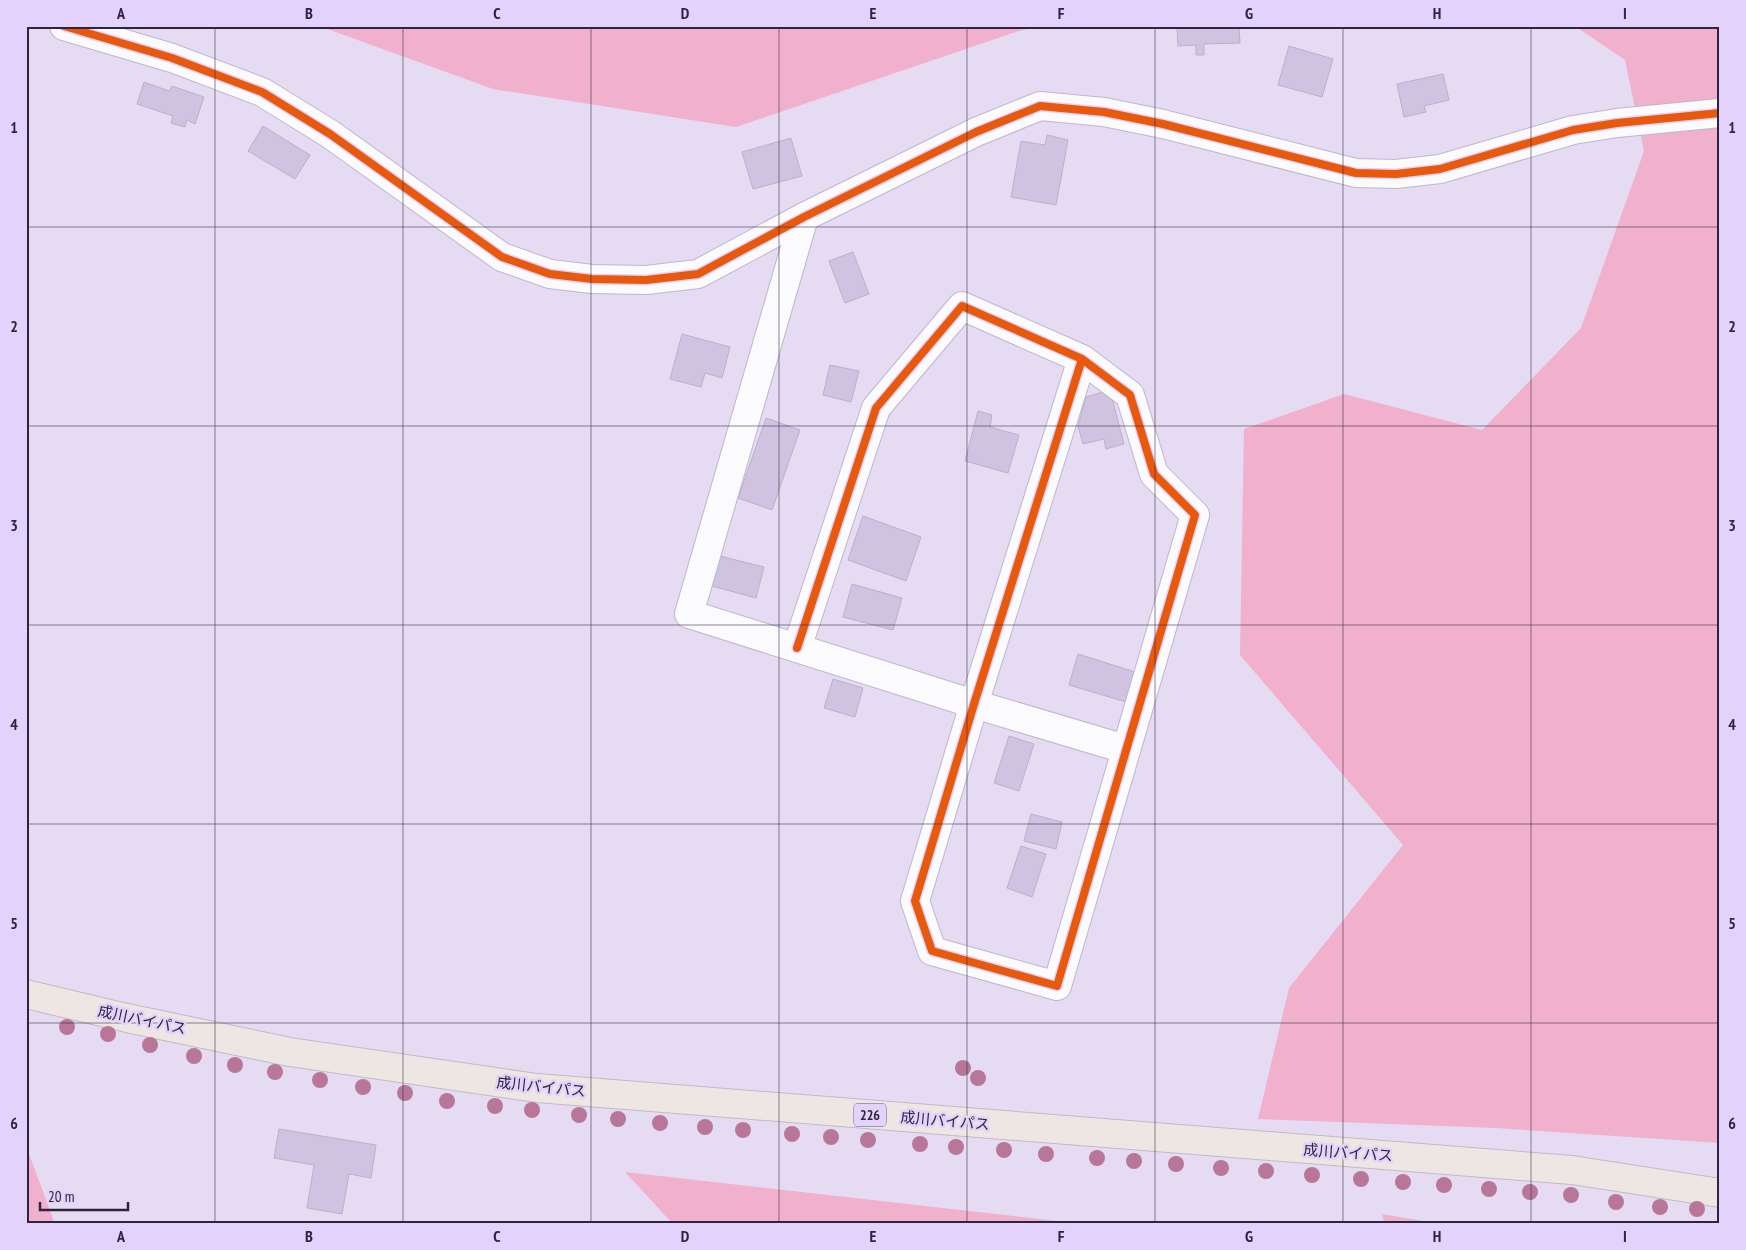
<svg xmlns="http://www.w3.org/2000/svg" width="1746" height="1250" viewBox="0 0 1746 1250" font-family="'PT Sans Narrow','Noto Sans JP',sans-serif">
	<rect width="100%" height="100%" fill="#e5dcf3"/>
	<g fill="#f1b0cb">
		<path d="M 319,26 L 1040,26 L 1019,31 L 736,127 L 493,89 Z"/>
		<path d="M 1575,26 L 1720,26 L 1720,1143 L 1496,1128 L 1258,1119 L 1289,988 L 1403,845 L 1240,655 L 1244,429 L 1344,394 L 1482,430 L 1581,328 L 1644,151 L 1625,60 Z"/>
		<path d="M 26,1146 L 55,1224 L 26,1224 Z"/>
		<path d="M 625,1172 L 1084,1224 L 673,1224 Z"/>
		<path d="M 1382,1214 L 1440,1224 L 1385,1224 Z"/>
	</g>
	<g fill="#d0c3e2" stroke="#bab1c8">
		<path d="M 1177,26 L 1239,26 L 1240,43 L 1204,44 L 1204,55 L 1196,55 L 1196,45 L 1178,46 Z"/>
		<path d="M 1289,46 L 1333,59 L 1322,97 L 1278,85 Z"/>
		<path d="M 1443,74 L 1449,100 L 1424,106 L 1426,112 L 1404,117 L 1397,84 Z"/>
		<path d="M 144,82 L 169,91 L 172,86 L 204,97 L 195,124 L 187,120 L 185,127 L 171,123 L 173,116 L 137,104 Z"/>
		<path d="M 263,126 L 310,155 L 295,179 L 248,151 Z"/>
		<path d="M 1047,135 L 1068,140 L 1056,205 L 1011,197 L 1021,141 L 1045,145 Z"/>
		<path d="M 791,138 L 802,176 L 753,189 L 742,152 Z"/>
		<path d="M 853,252 L 869,294 L 845,303 L 829,261 Z"/>
		<path d="M 682,334 L 730,347 L 722,378 L 705,373 L 701,387 L 670,379 Z"/>
		<path d="M 830,365 L 859,371 L 851,402 L 823,395 Z"/>
		<path d="M 1110,390 L 1124,444 L 1106,449 L 1104,439 L 1083,444 L 1078,426 L 1086,397 Z"/>
		<path d="M 978,411 L 992,415 L 990,427 L 1019,435 L 1008,473 L 965,461 Z"/>
		<path d="M 766,418 L 800,430 L 772,510 L 738,498 Z"/>
		<path d="M 863,516 L 921,537 L 906,581 L 848,560 Z"/>
		<path d="M 720,556 L 764,567 L 756,598 L 712,586 Z"/>
		<path d="M 852,584 L 902,598 L 893,630 L 843,617 Z"/>
		<path d="M 1078,654 L 1135,672 L 1126,702 L 1069,685 Z"/>
		<path d="M 833,679 L 863,688 L 855,717 L 824,708 Z"/>
		<path d="M 1009,736 L 1034,744 L 1019,791 L 994,783 Z"/>
		<path d="M 1031,814 L 1062,822 L 1056,849 L 1024,841 Z"/>
		<path d="M 1021,846 L 1046,854 L 1032,897 L 1007,888 Z"/>
		<path d="M 279,1129 L 376,1145 L 371,1178 L 349,1174 L 342,1214 L 307,1208 L 314,1165 L 274,1158 Z"/>
	</g>
	<g fill="none" stroke-linecap="round" stroke-linejoin="round">
		<defs>
			<g id="street">
				<path d="M 64,26 L 172,58 L 262,92 L 330,134 L 502,257 L 550,274 L 592,279 L 646,280 L 698,274 L 804,217 L 976,132 L 1040,106 L 1104,112 L 1163,124 L 1356,173 L 1396,174 L 1440,169 L 1573,130 L 1617,123 L 1720,113"/>
				<path d="M 804,217 L 689,614 L 974,704 L 1125,749"/>
				<path d="M 797,648 L 876,408 L 962,306 L 1082,359 L 1130,395 L 1154,474 L 1195,515 L 1057,986 L 932,951 L 915,901 L 974,704 L 1082,359"/>
			</g>
			<path id="highway" d="M 26,994 L 127,1018 L 290,1052 L 537,1088 L 1572,1170 L 1720,1193"/>
		</defs>
		<use href="#street" stroke="#bfb6cc" stroke-width="30"/>
		<use href="#highway" stroke="#c0bac9" stroke-width="30"/>
		<use href="#street" stroke="#fbfafd" stroke-width="28"/>
		<use href="#highway" stroke="#eee6e3" stroke-width="28"/>
		<defs>
			<g id="cycleway">
				<path d="M 64,26 L 172,58 L 262,92 L 330,134 L 502,257 L 550,274 L 592,279 L 646,280 L 698,274 L 804,217 L 976,132 L 1040,106 L 1104,112 L 1163,124 L 1356,173 L 1396,174 L 1440,169 L 1573,130 L 1617,123 L 1720,113"/>
				<path d="M 797,648 L 876,408 L 962,306 L 1082,359 L 1130,395 L 1154,474 L 1195,515 L 1057,986 L 932,951 L 915,901 L 974,704 L 1082,359"/>
			</g>
		</defs>
		<use href="#cycleway" stroke="#e3d3fc" stroke-width="11"/>
		<use href="#cycleway" stroke="#e8590c" stroke-width="8"/>
	</g>
	<g fill="#b87798">
		<circle cx="67" cy="1027" r="8"/>
		<circle cx="108" cy="1034" r="8"/>
		<circle cx="150" cy="1045" r="8"/>
		<circle cx="194" cy="1056" r="8"/>
		<circle cx="235" cy="1065" r="8"/>
		<circle cx="963" cy="1068" r="8"/>
		<circle cx="275" cy="1072" r="8"/>
		<circle cx="978" cy="1078" r="8"/>
		<circle cx="320" cy="1080" r="8"/>
		<circle cx="363" cy="1087" r="8"/>
		<circle cx="405" cy="1093" r="8"/>
		<circle cx="447" cy="1101" r="8"/>
		<circle cx="495" cy="1106" r="8"/>
		<circle cx="532" cy="1110" r="8"/>
		<circle cx="579" cy="1115" r="8"/>
		<circle cx="618" cy="1119" r="8"/>
		<circle cx="660" cy="1123" r="8"/>
		<circle cx="705" cy="1127" r="8"/>
		<circle cx="743" cy="1130" r="8"/>
		<circle cx="792" cy="1134" r="8"/>
		<circle cx="831" cy="1137" r="8"/>
		<circle cx="868" cy="1140" r="8"/>
		<circle cx="920" cy="1144" r="8"/>
		<circle cx="956" cy="1147" r="8"/>
		<circle cx="1004" cy="1150" r="8"/>
		<circle cx="1046" cy="1154" r="8"/>
		<circle cx="1097" cy="1158" r="8"/>
		<circle cx="1134" cy="1161" r="8"/>
		<circle cx="1176" cy="1164" r="8"/>
		<circle cx="1221" cy="1168" r="8"/>
		<circle cx="1266" cy="1171" r="8"/>
		<circle cx="1312" cy="1175" r="8"/>
		<circle cx="1361" cy="1179" r="8"/>
		<circle cx="1403" cy="1182" r="8"/>
		<circle cx="1444" cy="1185" r="8"/>
		<circle cx="1489" cy="1189" r="8"/>
		<circle cx="1530" cy="1192" r="8"/>
		<circle cx="1571" cy="1195" r="8"/>
		<circle cx="1616" cy="1202" r="8"/>
		<circle cx="1660" cy="1207" r="8"/>
		<circle cx="1697" cy="1209" r="8"/>
	</g>
	<path fill="none" stroke="#2f243e" stroke-width="1" stroke-opacity="0.55" d="M 215,26 L 215,1224M 403,26 L 403,1224M 591,26 L 591,1224M 779,26 L 779,1224M 967,26 L 967,1224M 1155,26 L 1155,1224M 1343,26 L 1343,1224M 1531,26 L 1531,1224M 26,227 L 1720,227M 26,426 L 1720,426M 26,625 L 1720,625M 26,824 L 1720,824M 26,1023 L 1720,1023"/>
	<g text-anchor="middle" stroke-width="5" stroke-linejoin="round" paint-order="stroke">
		<rect fill="#e3d3fc" stroke="#655877" stroke-width="1" x="854" y="1103.5" width="32" height="23" rx="4"/>
		<g font-size="14" font-weight="bold" fill="#2f243e">
			<text x="870" y="1120">226</text>
		</g>
		<g font-size="15" fill="#2f243e" stroke="#e3d3fc">
			<text transform="translate(142 1020) rotate(12)" y="5">成川バイパス</text>
			<text transform="translate(541 1087) rotate(6)" y="5">成川バイパス</text>
			<text transform="translate(945 1121) rotate(5)" y="5">成川バイパス</text>
			<text transform="translate(1348 1153) rotate(4)" y="5">成川バイパス</text>
		</g>
	</g>
	<rect width="1746" height="1250" fill="none" stroke="#e3d3fc" stroke-width="55"/>
	<path d="M40 1202v8h88v-8" fill="none" stroke="#2f243e" stroke-width="2.5"/>
	<text x="48" y="1202" font-size="15" fill="#2f243e" stroke="#e3d3fc" stroke-width="4" paint-order="stroke">20 m</text>
	<rect x="28" y="28" width="1690" height="1194" fill="none" stroke="#2f243e" stroke-width="2"/>
	<g font-size="16" text-anchor="middle" font-weight="bold" fill="#2f243e">
		<text x="121" y="19">A</text>
		<text x="309" y="19">B</text>
		<text x="497" y="19">C</text>
		<text x="685" y="19">D</text>
		<text x="873" y="19">E</text>
		<text x="1061" y="19">F</text>
		<text x="1249" y="19">G</text>
		<text x="1437" y="19">H</text>
		<text x="1625" y="19">I</text>
		<text x="14" y="133">1</text>
		<text x="1732" y="133">1</text>
		<text x="14" y="332">2</text>
		<text x="1732" y="332">2</text>
		<text x="14" y="531">3</text>
		<text x="1732" y="531">3</text>
		<text x="14" y="730">4</text>
		<text x="1732" y="730">4</text>
		<text x="14" y="929">5</text>
		<text x="1732" y="929">5</text>
		<text x="14" y="1129">6</text>
		<text x="1732" y="1129">6</text>
		<text x="121" y="1242">A</text>
		<text x="309" y="1242">B</text>
		<text x="497" y="1242">C</text>
		<text x="685" y="1242">D</text>
		<text x="873" y="1242">E</text>
		<text x="1061" y="1242">F</text>
		<text x="1249" y="1242">G</text>
		<text x="1437" y="1242">H</text>
		<text x="1625" y="1242">I</text>
	</g>
</svg>
